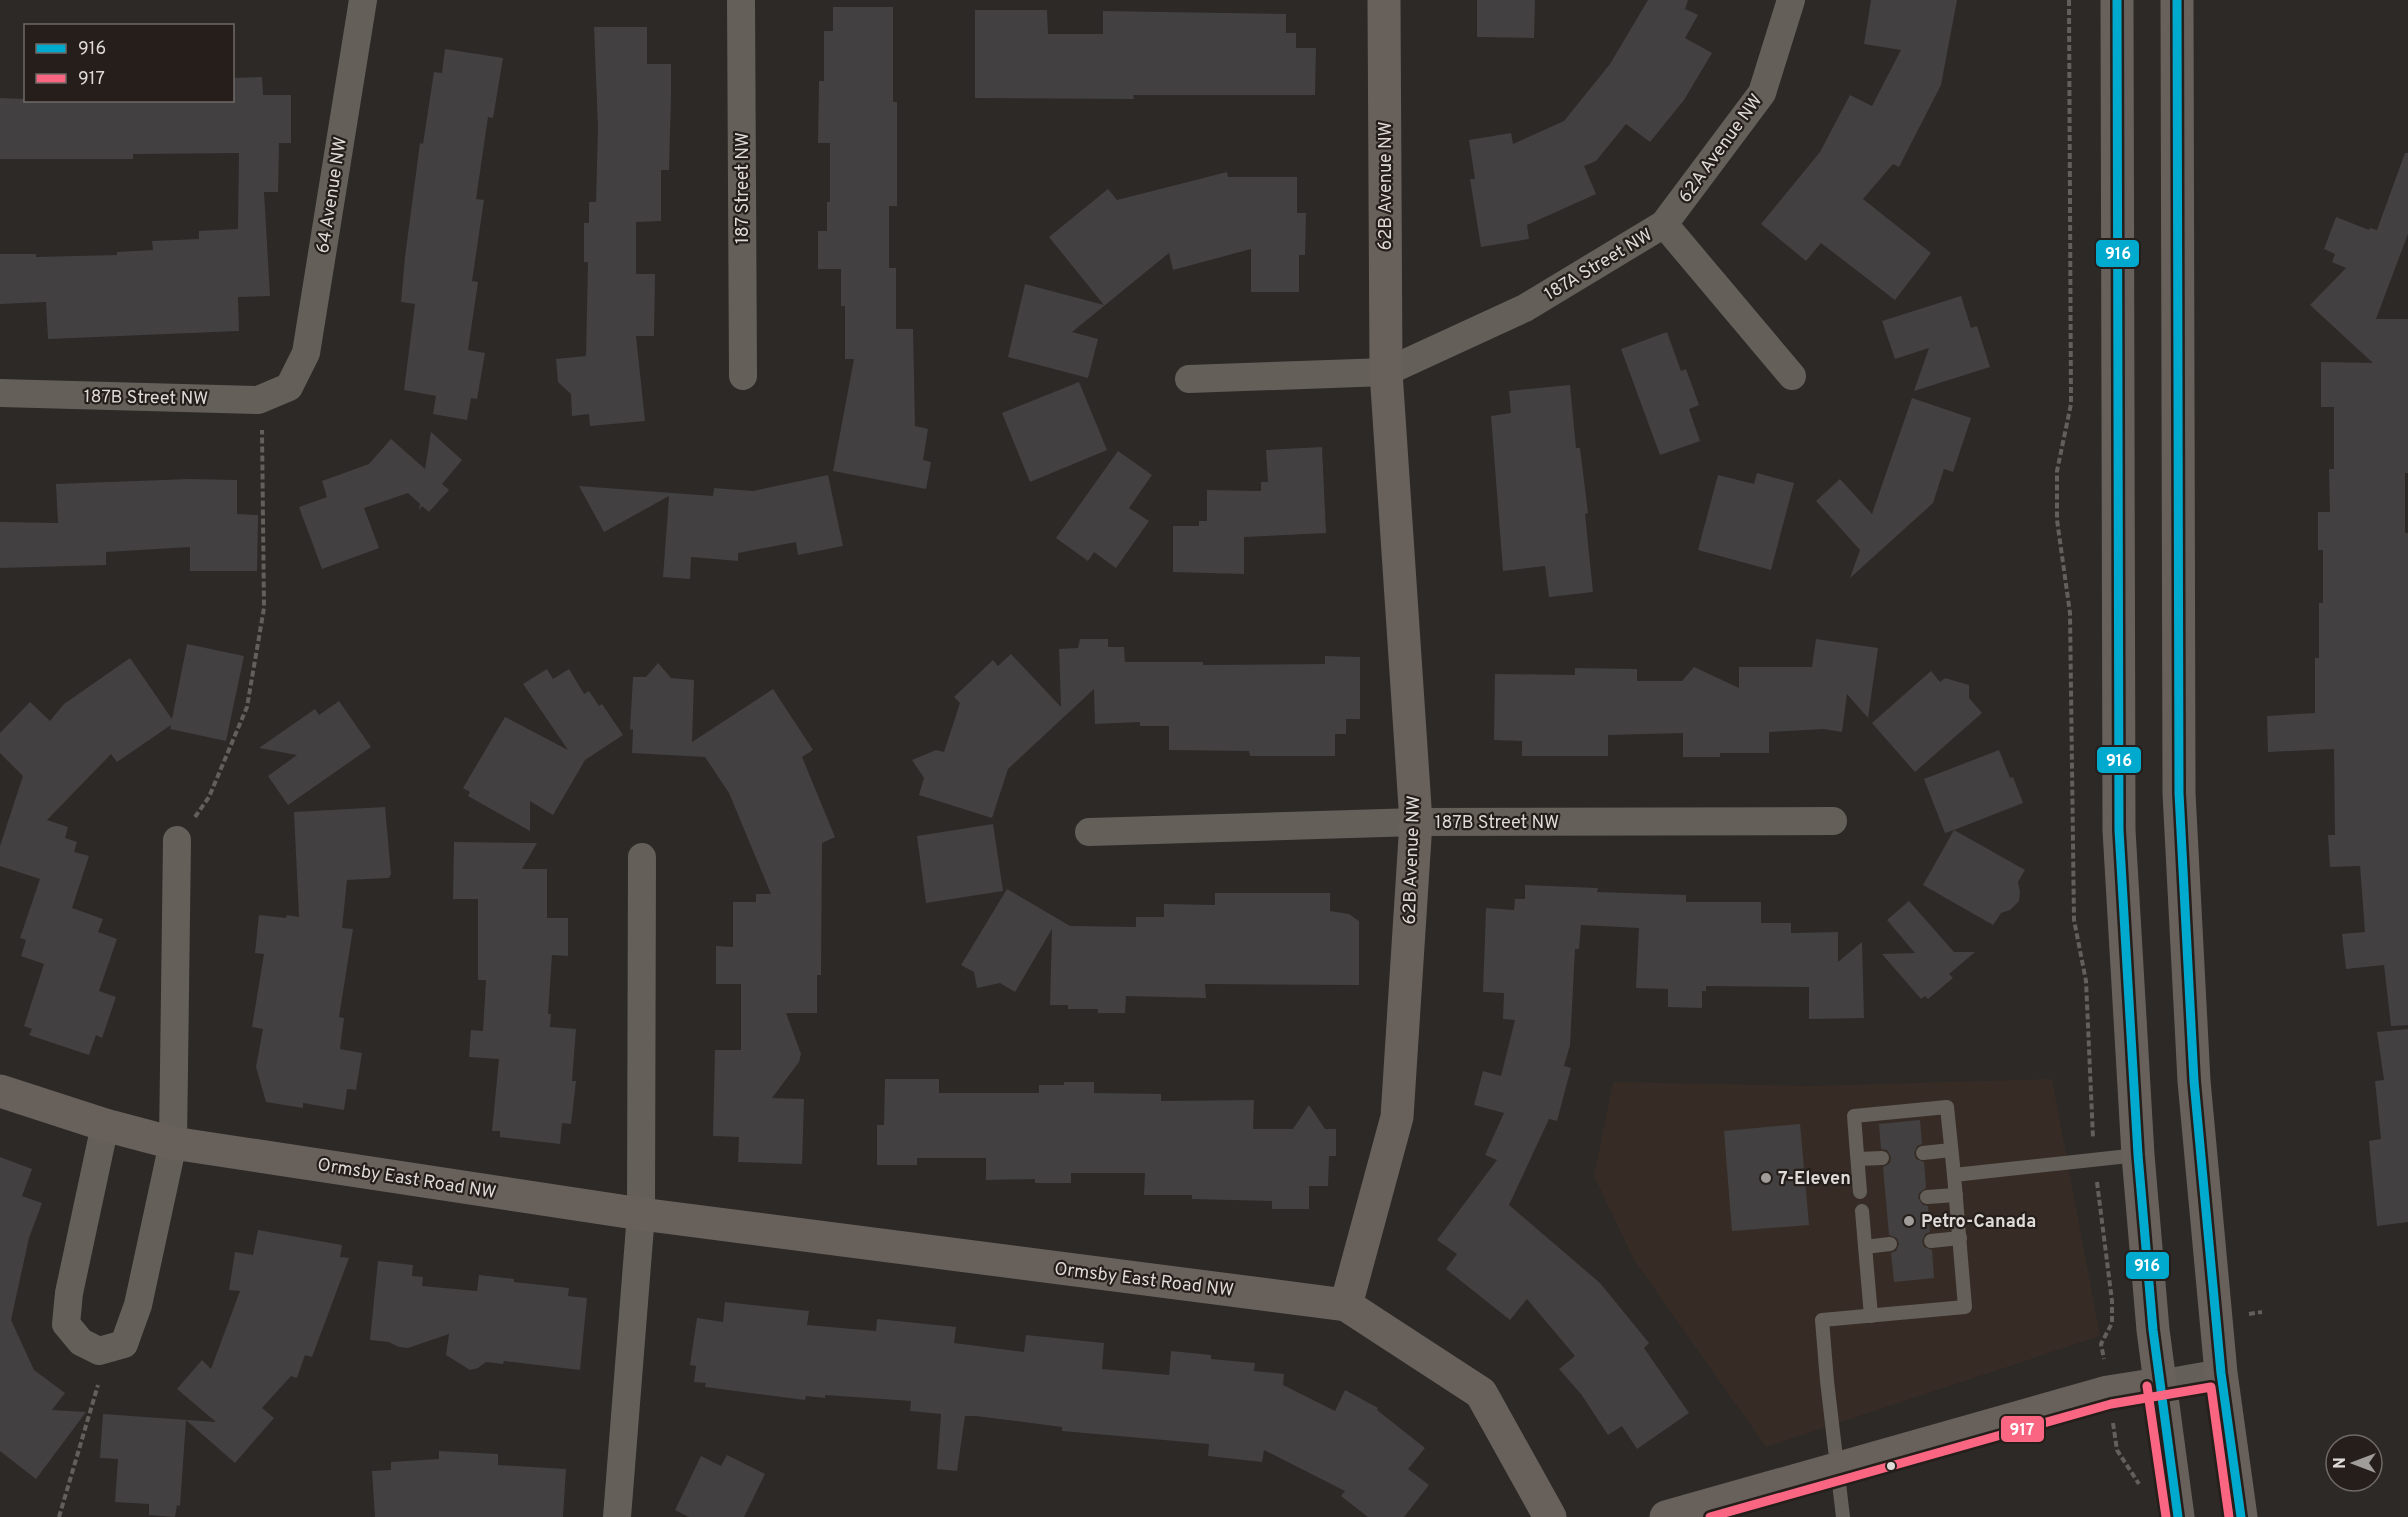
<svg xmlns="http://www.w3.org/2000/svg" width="2408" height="1517" viewBox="0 0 2408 1517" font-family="Overpass,sans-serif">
	<rect width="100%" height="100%" fill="#2c2927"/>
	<path fill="#362c25" d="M 2052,1079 L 2100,1336 L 1766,1447 L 1634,1260 L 1594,1176 L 1613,1082 L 1811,1086 Z"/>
	<g fill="#424041">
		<path d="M 1477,0 L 1535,0 L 1534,38 L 1477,37 Z"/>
		<path d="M 1648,0 L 1688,0 L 1685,9 L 1698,15 L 1685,38 L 1712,53 L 1684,100 L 1650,142 L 1626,124 L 1596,161 L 1584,166 L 1596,194 L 1527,225 L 1529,239 L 1481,247 L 1470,179 L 1475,179 L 1469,140 L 1511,133 L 1513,144 L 1564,121 L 1610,64 Z"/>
		<path d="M 1871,0 L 1957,0 L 1941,85 L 1899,167 L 1893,164 L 1863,199 L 1931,253 L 1895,300 L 1821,243 L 1806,261 L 1761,224 L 1820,152 L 1850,95 L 1872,106 L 1901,50 L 1864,44 Z"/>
		<path d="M 833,7 L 893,7 L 893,102 L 897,102 L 897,206 L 889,206 L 889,268 L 896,268 L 896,329 L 913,329 L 915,426 L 928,429 L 923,460 L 931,462 L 926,489 L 833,471 L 854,359 L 845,359 L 845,306 L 841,306 L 841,269 L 818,269 L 818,231 L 827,231 L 827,202 L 830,202 L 830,143 L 818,143 L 819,81 L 824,81 L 824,31 L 833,31 Z"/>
		<path d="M 975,10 L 1047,10 L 1048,34 L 1103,34 L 1103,11 L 1286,14 L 1286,33 L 1296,33 L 1296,48 L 1316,48 L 1315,95 L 1133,95 L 1134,99 L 975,98 Z"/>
		<path d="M 594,27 L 647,27 L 647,64 L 671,64 L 671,96 L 669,170 L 661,170 L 661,221 L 636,222 L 636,274 L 655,274 L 654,336 L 636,336 L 645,421 L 590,426 L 589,414 L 572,416 L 571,394 L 558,382 L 556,359 L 586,356 L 588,262 L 584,262 L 584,223 L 589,223 L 589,202 L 596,202 L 598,128 Z"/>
		<path d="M 445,49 L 503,58 L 493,118 L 488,117 L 476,199 L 484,200 L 472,281 L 478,282 L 468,350 L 485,353 L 477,399 L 471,398 L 467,420 L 433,414 L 436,396 L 404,390 L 415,304 L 401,302 L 405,257 L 420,143 L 423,144 L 434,72 L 442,73 Z"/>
		<path d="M 262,77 L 263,95 L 291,95 L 291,143 L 279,143 L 278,192 L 264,192 L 270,296 L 238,297 L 239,331 L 48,339 L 46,302 L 0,304 L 0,254 L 36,254 L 36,257 L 117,255 L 117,252 L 153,250 L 152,241 L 199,239 L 199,231 L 238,229 L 239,153 L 133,154 L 133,159 L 0,159 L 0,98 L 26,99 L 26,100 L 232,100 L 232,78 Z"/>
		<path d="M 2405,153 L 2408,153 L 2408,234 L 2376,319 L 2408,319 L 2408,473 L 2405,473 L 2405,533 L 2408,533 L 2408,1025 L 2391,1026 L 2384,965 L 2346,969 L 2342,934 L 2365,932 L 2360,866 L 2330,867 L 2328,835 L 2335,835 L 2334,749 L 2268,752 L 2267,716 L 2315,713 L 2315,658 L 2319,658 L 2319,603 L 2323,603 L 2323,550 L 2318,550 L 2318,512 L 2330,512 L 2329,469 L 2334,469 L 2334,407 L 2321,407 L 2321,362 L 2373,363 L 2310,305 L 2346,268 L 2332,262 L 2335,254 L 2324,249 L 2336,217 L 2369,230 L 2370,228 L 2377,230 Z"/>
		<path d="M 1227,172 L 1228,177 L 1297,177 L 1297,213 L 1306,213 L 1305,255 L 1299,255 L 1299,292 L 1251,292 L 1251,249 L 1173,270 L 1169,253 L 1072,332 L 1098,339 L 1088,378 L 1008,357 L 1025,284 L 1104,305 L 1049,237 L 1108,189 L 1117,200 Z"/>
		<path d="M 1961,296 L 1971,328 L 1977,326 L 1990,367 L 1914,391 L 1929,348 L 1895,359 L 1882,321 Z"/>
		<path d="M 1667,332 L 1681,371 L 1686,369 L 1699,405 L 1689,409 L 1700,441 L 1660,455 L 1621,349 Z"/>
		<path d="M 1079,382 L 1107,450 L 1030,482 L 1002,413 Z"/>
		<path d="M 1570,385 L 1576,448 L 1580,448 L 1588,513 L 1585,514 L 1593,592 L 1549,597 L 1545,566 L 1503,571 L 1491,416 L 1511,413 L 1509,391 Z"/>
		<path d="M 1912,398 L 1971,418 L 1953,472 L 1944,469 L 1933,503 L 1850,578 L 1860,550 L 1816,501 L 1840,479 L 1872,514 Z"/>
		<path d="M 431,432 L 462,460 L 442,484 L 449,490 L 429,512 L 422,506 L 419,510 L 420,504 L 408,493 L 364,508 L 379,548 L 322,569 L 299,507 L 327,497 L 322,481 L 369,464 L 391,439 L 425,469 Z"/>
		<path d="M 1322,447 L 1326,533 L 1244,537 L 1244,574 L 1173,572 L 1173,526 L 1199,526 L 1199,521 L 1207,521 L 1207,490 L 1261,491 L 1261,482 L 1268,482 L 1266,450 Z"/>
		<path d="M 1118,451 L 1152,475 L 1129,508 L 1149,521 L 1116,568 L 1094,552 L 1088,561 L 1056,538 Z"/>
		<path d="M 1757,473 L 1794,483 L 1771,570 L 1698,550 L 1718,475 L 1754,484 Z"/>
		<path d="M 828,475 L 843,546 L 798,555 L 796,542 L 738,553 L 738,561 L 691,557 L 690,579 L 663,577 L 669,496 L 604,532 L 579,486 L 713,496 L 714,488 L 753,491 Z"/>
		<path d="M 189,479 L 237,480 L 237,514 L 258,515 L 257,571 L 190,571 L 190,547 L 106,552 L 106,565 L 0,568 L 0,522 L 58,523 L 56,484 Z"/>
		<path d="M 1080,639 L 1108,639 L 1108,647 L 1124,647 L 1125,662 L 1203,662 L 1203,665 L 1325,664 L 1325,656 L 1360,657 L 1360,719 L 1346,719 L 1346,734 L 1335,734 L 1335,756 L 1250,756 L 1249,751 L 1169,750 L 1169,726 L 1140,726 L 1140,722 L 1095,724 L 1094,689 L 1008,769 L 992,818 L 919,795 L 924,778 L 912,760 L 936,750 L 944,752 L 960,703 L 954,697 L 993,660 L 998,666 L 1011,654 L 1061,707 L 1059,649 L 1078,648 Z"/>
		<path d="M 1816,639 L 1878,648 L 1868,718 L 1847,694 L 1842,732 L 1824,729 L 1769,732 L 1769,753 L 1720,753 L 1720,757 L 1683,757 L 1683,733 L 1608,735 L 1608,756 L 1522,756 L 1522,741 L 1494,740 L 1495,674 L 1575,675 L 1575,668 L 1637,669 L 1637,681 L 1682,681 L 1694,667 L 1739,688 L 1739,667 L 1812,667 Z"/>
		<path d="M 187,644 L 244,656 L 226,741 L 170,729 L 171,725 L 117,762 L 111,754 L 47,820 L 68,827 L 65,838 L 77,842 L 74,852 L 89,856 L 72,908 L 103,919 L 98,932 L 117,939 L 99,991 L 116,997 L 102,1038 L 96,1035 L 89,1055 L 29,1035 L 32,1029 L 24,1026 L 44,964 L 21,956 L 26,940 L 20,938 L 40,879 L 0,866 L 0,846 L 23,776 L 0,753 L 0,733 L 30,702 L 50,721 L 64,704 L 130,658 L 172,719 Z"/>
		<path d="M 658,663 L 671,678 L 694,680 L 692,742 L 773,689 L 813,750 L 802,757 L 835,837 L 822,843 L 821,975 L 817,975 L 817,1013 L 786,1013 L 801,1054 L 799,1062 L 772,1098 L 804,1099 L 802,1164 L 738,1162 L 739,1137 L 713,1136 L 715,1050 L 741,1050 L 741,984 L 716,984 L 716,946 L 733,947 L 733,902 L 756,902 L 756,894 L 771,894 L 729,793 L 705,757 L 632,753 L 633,729 L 630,730 L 633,677 L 646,677 Z"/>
		<path d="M 547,669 L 553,679 L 569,669 L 584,694 L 589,691 L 599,706 L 602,704 L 623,735 L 585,760 L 553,815 L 530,801 L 530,831 L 468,796 L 470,792 L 463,788 L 505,717 L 568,750 L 523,684 Z"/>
		<path d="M 1931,671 L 1940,682 L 1945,678 L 1969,685 L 1969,698 L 1982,713 L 1915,772 L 1872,723 Z"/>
		<path d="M 339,701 L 371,747 L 288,805 L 268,776 L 297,755 L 259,748 L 315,709 L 319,715 Z"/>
		<path d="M 1999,750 L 2010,778 L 2013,777 L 2023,803 L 1954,830 L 2025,870 L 2018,882 L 2020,892 L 2019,901 L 2010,910 L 2001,913 L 1993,925 L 1923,885 L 1954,830 L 1945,833 L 1924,779 Z"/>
		<path d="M 385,807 L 391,874 L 389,878 L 347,880 L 342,928 L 353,929 L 339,1017 L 344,1018 L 340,1049 L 362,1053 L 356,1090 L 347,1089 L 344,1110 L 303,1103 L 303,1108 L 266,1102 L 256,1067 L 263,1029 L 252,1027 L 264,954 L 255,953 L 259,915 L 286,918 L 287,915 L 299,917 L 294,812 Z"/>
		<path d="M 993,824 L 1003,891 L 926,903 L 917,836 Z"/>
		<path d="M 454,842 L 537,843 L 522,869 L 547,869 L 547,918 L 568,918 L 568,956 L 552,955 L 548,1014 L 551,1014 L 550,1027 L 576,1029 L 572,1081 L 576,1081 L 571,1124 L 562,1123 L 560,1144 L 500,1137 L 500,1131 L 492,1131 L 499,1059 L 469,1057 L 471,1030 L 483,1031 L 486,980 L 478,980 L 478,899 L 453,899 Z"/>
		<path d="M 1525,885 L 1598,888 L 1597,892 L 1686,895 L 1686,902 L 1761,902 L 1761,923 L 1791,923 L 1791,933 L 1838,932 L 1838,962 L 1862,942 L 1864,1018 L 1809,1019 L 1809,987 L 1706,986 L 1706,991 L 1702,991 L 1702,1008 L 1668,1007 L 1668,989 L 1636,988 L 1639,928 L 1581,925 L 1579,949 L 1575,949 L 1570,1045 L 1564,1066 L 1571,1068 L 1557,1121 L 1549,1119 L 1509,1205 L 1600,1283 L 1649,1343 L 1644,1348 L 1689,1413 L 1637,1449 L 1622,1426 L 1608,1435 L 1581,1394 L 1559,1369 L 1575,1356 L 1527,1299 L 1510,1320 L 1446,1269 L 1457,1254 L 1437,1240 L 1497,1160 L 1485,1155 L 1504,1113 L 1474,1105 L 1483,1071 L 1501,1076 L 1515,1020 L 1503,1019 L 1504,993 L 1483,992 L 1486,908 L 1514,910 L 1515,899 L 1525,899 Z"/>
		<path d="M 1007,889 L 1070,926 L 1136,927 L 1136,917 L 1164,917 L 1164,904 L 1215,905 L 1215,893 L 1330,893 L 1330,911 L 1349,914 L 1359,921 L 1359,985 L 1205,984 L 1206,998 L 1126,996 L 1125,1013 L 1098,1013 L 1098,1009 L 1068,1009 L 1068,1005 L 1050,1005 L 1052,929 L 1015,992 L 1000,983 L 977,988 L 974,972 L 961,965 Z"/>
		<path d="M 1909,901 L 1954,952 L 1975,952 L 1949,974 L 1953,978 L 1928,999 L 1925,996 L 1921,999 L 1882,954 L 1915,953 L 1887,920 Z"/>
		<path d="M 2408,1029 L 2408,1222 L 2377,1226 L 2369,1141 L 2381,1139 L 2375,1081 L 2384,1080 L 2377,1032 Z"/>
		<path d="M 885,1079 L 939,1079 L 939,1093 L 1039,1093 L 1039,1085 L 1064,1085 L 1064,1082 L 1094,1082 L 1094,1093 L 1161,1094 L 1161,1101 L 1254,1100 L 1253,1129 L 1293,1129 L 1309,1105 L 1325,1129 L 1336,1129 L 1336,1156 L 1329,1156 L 1328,1186 L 1309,1186 L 1309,1209 L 1272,1209 L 1272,1201 L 1192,1199 L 1192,1195 L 1144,1195 L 1145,1173 L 1071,1173 L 1071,1183 L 1035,1183 L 1035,1179 L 986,1180 L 986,1158 L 917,1158 L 917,1165 L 877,1165 L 877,1125 L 884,1125 Z"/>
		<path d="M 1920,1120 L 1922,1144 L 1917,1146 L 1914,1153 L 1916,1159 L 1924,1162 L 1926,1188 L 1919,1193 L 1918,1198 L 1923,1205 L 1928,1206 L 1930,1232 L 1925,1234 L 1922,1241 L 1924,1247 L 1932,1250 L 1934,1278 L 1894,1282 L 1891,1253 L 1896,1251 L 1899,1244 L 1897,1238 L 1889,1235 L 1883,1167 L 1890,1163 L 1891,1157 L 1887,1150 L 1881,1149 L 1879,1124 Z"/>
		<path d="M 1800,1124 L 1809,1225 L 1732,1231 L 1724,1131 Z"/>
		<path d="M 0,1157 L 32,1169 L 22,1196 L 42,1203 L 29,1238 L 11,1320 L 34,1370 L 65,1393 L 52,1410 L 86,1412 L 36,1479 L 0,1451 Z"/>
		<path d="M 258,1230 L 342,1245 L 340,1257 L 349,1258 L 312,1357 L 305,1355 L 297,1378 L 291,1376 L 262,1408 L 274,1418 L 235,1463 L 186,1420 L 180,1506 L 177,1505 L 175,1517 L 149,1515 L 149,1504 L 115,1502 L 118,1459 L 100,1458 L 103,1414 L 216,1422 L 177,1389 L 202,1360 L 211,1369 L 240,1291 L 229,1290 L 235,1252 L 253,1255 Z"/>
		<path d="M 378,1261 L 413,1265 L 412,1276 L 423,1277 L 422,1286 L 477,1291 L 479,1275 L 514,1279 L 514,1282 L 569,1288 L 568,1296 L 587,1298 L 580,1370 L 504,1361 L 503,1364 L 486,1362 L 478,1368 L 470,1370 L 446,1355 L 449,1334 L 408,1348 L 399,1347 L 389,1342 L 370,1340 Z"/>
		<path d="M 725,1302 L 809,1311 L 807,1325 L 876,1331 L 877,1319 L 956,1327 L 954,1343 L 1024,1352 L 1026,1335 L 1104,1343 L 1102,1369 L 1169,1375 L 1171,1351 L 1211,1355 L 1211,1359 L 1255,1363 L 1254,1371 L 1284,1374 L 1283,1385 L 1335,1411 L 1345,1390 L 1378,1408 L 1377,1410 L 1425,1448 L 1408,1469 L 1429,1485 L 1404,1517 L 1368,1517 L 1341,1496 L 1345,1491 L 1264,1450 L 1262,1462 L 1208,1456 L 1209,1444 L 1062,1431 L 1062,1427 L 976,1416 L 965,1416 L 957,1471 L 937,1469 L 941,1414 L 910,1411 L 911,1401 L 825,1395 L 825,1398 L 806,1396 L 805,1400 L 705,1387 L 706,1383 L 694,1382 L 696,1366 L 690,1365 L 697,1318 L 723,1322 Z"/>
		<path d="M 439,1451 L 498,1454 L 498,1465 L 566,1469 L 563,1517 L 375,1517 L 372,1471 L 391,1470 L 391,1462 L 439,1459 Z"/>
		<path d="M 727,1455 L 765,1474 L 744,1517 L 689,1517 L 675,1510 L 701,1456 L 721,1466 Z"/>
	</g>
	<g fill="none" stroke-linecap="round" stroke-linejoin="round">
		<g stroke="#635f5a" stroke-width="4" stroke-dasharray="6 3" stroke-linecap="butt">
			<path d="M 2069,0 L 2071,404 L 2057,471 L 2057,520 L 2070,613 L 2074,920 L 2086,981 L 2093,1138"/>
			<path d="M 195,817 L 209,797 L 247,707 L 264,608 L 262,430"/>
			<path d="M 2097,1182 L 2112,1301 L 2112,1323 L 2101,1344 L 2104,1359"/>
			<path d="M 2249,1314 L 2262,1312"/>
			<path d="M 2113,1423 L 2117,1450 L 2139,1484"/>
			<path d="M 59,1517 L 98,1385"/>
		</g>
		<g stroke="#645f59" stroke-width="14">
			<path d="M 1923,1153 L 1951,1150"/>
			<path d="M 1858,1159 L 1882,1158"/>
			<path d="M 1860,1192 L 1854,1116 L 1947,1107 L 1954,1175"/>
			<path d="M 1927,1197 L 1956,1195"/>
			<path d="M 1862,1211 L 1871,1316"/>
			<path d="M 1931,1241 L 1960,1238"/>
			<path d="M 1865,1247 L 1890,1244"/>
			<path d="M 1843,1517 L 1827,1381 L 1822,1320 L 1965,1307 L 1954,1175 L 2138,1155"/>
		</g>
		<g stroke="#645f59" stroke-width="28">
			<path d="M 741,0 L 743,376"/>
			<path d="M 1664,224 L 1792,376"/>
			<path d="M 1189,379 L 1386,372 L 1525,308 L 1664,224 L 1762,93 L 1791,0"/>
			<path d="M 0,393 L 258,400 L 289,387 L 306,353 L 363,0"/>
			<path d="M 1089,832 L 1416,822 L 1833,821"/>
			<path d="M 105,1125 L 69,1293 L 66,1324 L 81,1342 L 99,1351 L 124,1344 L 138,1305 L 173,1143 L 177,840"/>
			<path d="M 2159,1384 L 2221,1373"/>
			<path d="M 617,1517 L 641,1214 L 642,857"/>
		</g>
		<g stroke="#68615b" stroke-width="33">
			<path d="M 2117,0 L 2119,830 L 2138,1155 L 2153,1330 L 2178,1517"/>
			<path d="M 2177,0 L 2179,793 L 2194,1081 L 2221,1373 L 2241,1517"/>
			<path d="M 0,1091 L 105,1125 L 173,1143 L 641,1214 L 1346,1305 L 1481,1393 L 1550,1517"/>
			<path d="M 1346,1305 L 1397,1117 L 1416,822 L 1386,372 L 1384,0"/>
			<path d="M 1666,1517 L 2108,1392 L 2159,1384"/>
		</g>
		<defs>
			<g id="bus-1">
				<path d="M 2117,0 L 2119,830 L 2138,1155 L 2153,1330 L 2178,1517"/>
				<path d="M 2177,0 L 2179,793 L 2194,1081 L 2221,1373 L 2241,1517"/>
			</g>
			<g id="bus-2">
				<path d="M 2147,1386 L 2166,1517"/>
				<path d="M 1710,1517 L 2111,1404 L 2211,1387 L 2229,1517"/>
			</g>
		</defs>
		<use href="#bus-1" stroke="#251e1b" stroke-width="14"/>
		<use href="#bus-2" stroke="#251e1b" stroke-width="14"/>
		<use href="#bus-1" stroke="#00a9ce" stroke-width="9"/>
		<use href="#bus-2" stroke="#fa6682" stroke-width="9"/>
	</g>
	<g fill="#a09c99" stroke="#251e1b" stroke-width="2">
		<circle cx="1766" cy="1178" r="6"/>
		<circle cx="1909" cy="1221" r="6"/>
	</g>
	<circle fill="#dedad7" stroke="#251e1b" stroke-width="2" cx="1891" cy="1466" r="5"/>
	<g text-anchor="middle" stroke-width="4.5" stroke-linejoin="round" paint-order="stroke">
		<g font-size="18" fill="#dedad7" stroke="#251e1b">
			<text transform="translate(1720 148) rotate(-54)" y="6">62A Avenue NW</text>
			<text transform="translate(1385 186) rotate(-90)" y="6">62B Avenue NW</text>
			<text transform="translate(742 188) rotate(-90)" y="6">187 Street NW</text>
			<text transform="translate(331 195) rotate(-81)" y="6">64 Avenue NW</text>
			<text transform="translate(1598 264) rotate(-31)" y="6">187A Street NW</text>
			<text transform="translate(146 397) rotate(1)" y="6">187B Street NW</text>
			<text x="1497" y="828">187B Street NW</text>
			<text transform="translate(1411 860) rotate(-88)" y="6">62B Avenue NW</text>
			<text transform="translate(407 1178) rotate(9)" y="6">Ormsby East Road NW</text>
			<text transform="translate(1144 1279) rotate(7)" y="6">Ormsby East Road NW</text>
		</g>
		<g font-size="18" font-weight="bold" fill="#dedad7" stroke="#251e1b" text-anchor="start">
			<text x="1778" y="1184">7-Eleven</text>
			<text x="1921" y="1227">Petro-Canada</text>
		</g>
	</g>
	<g stroke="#251e1b" stroke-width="2">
		<rect x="2095" y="239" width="45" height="29" rx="6" fill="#00a9ce"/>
		<rect x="2096" y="746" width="46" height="28" rx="6" fill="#00a9ce"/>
		<rect x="2125" y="1251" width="45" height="29" rx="6" fill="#00a9ce"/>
		<rect x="2000" y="1415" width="45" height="28" rx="6" fill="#fa6682"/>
	</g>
	<g font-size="16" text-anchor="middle" font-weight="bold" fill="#fff">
		<text x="2118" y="259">916</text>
		<text x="2119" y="766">916</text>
		<text x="2147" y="1271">916</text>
		<text x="2022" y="1435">917</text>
	</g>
	<rect x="24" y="24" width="210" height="78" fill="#251e1b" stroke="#6f6966" stroke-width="1.5"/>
	<rect x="36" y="44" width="30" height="9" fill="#00a9ce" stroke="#6f6966" stroke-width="1.5"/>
	<text x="78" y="54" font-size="18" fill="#dedad7">916</text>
	<rect x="36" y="74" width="30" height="9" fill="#fa6682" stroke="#6f6966" stroke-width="1.5"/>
	<text x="78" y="84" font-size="18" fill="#dedad7">917</text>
	<g transform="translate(2354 1463) rotate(270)"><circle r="28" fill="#251e1b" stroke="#6f6966" stroke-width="1.5"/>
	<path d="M0-4.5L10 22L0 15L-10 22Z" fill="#a09c99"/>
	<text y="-9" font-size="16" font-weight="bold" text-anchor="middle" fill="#dedad7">N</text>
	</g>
</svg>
